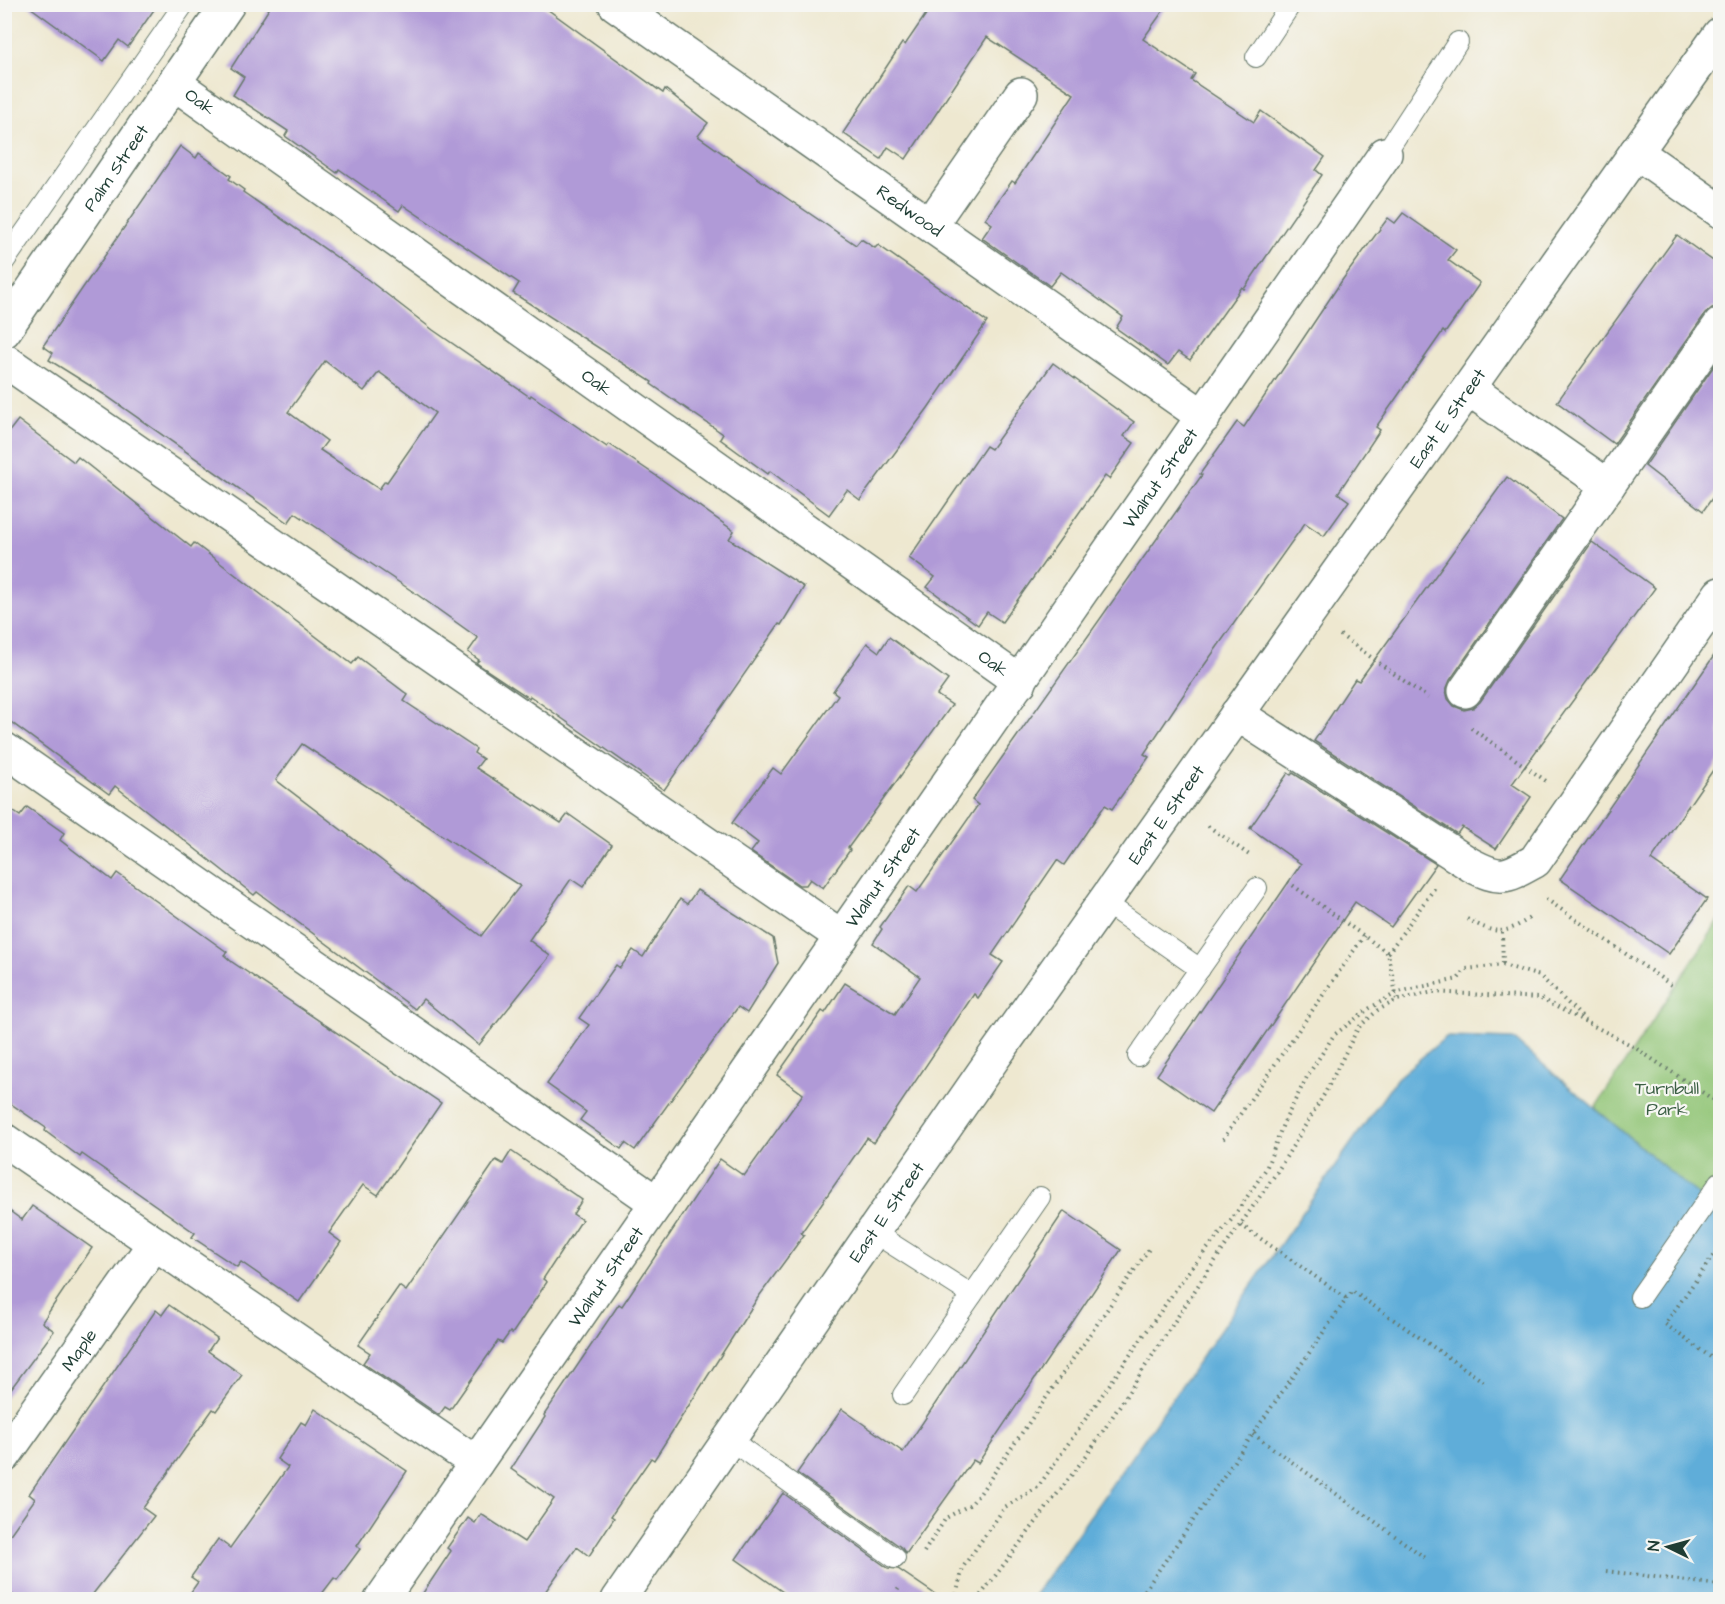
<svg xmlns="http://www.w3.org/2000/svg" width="1725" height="1604" viewBox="0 0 1725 1604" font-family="'Architects Daughter',sans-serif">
	<rect width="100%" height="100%" fill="#f6f6f2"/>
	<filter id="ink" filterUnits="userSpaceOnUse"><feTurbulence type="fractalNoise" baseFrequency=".0167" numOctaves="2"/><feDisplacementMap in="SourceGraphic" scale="12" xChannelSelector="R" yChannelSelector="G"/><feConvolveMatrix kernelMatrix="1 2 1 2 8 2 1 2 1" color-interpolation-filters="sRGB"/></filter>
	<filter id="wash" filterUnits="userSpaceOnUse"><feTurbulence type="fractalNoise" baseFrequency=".008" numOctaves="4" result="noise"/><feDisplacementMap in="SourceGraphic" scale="24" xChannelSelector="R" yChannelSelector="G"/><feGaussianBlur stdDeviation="1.35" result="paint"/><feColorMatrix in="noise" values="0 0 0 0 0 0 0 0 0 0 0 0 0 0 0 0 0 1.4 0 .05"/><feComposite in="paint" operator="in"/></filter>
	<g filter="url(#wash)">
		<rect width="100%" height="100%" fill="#eee8d0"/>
		<path fill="#90c475" stroke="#588054" stroke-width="1.5" d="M 1720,919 L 1720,1214 L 1595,1108 Z"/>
		<path fill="#5fadd9" stroke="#3f7586" stroke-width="1.5" d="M 1446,1037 L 1513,1039 L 1720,1214 L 1720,1599 L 1031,1600 L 1397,1078 Z"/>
		<g id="blocks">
			<g fill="#b09ad7" fill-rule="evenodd">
				<path d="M 26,4 L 158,4 L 128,47 L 119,40 L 104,61 Z"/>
				<path d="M 272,4 L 540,4 L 663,93 L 665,89 L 708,123 L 698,136 L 772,188 L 856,245 L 861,239 L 875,248 L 878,245 L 987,322 L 928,408 L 860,500 L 847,490 L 829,515 L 770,471 L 768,474 L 720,439 L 723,434 L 651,384 L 652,382 L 513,293 L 519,283 L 403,205 L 399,211 L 339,169 L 337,173 L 285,136 L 288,131 L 233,95 L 244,77 L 231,68 Z"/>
				<path d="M 933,4 L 1168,4 L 1143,39 L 1195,74 L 1191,80 L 1254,122 L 1261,111 L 1325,157 L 1316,170 L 1322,175 L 1244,289 L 1242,287 L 1190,360 L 1178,352 L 1168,365 L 1116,328 L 1123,317 L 1061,272 L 1050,286 L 982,238 L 992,224 L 985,219 L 1012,181 L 1015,183 L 1074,94 L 987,37 L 906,159 L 888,147 L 881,159 L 843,133 L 902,43 L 905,45 Z"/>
				<path d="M 180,146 L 196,158 L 199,153 L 231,176 L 229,179 L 244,190 L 243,192 L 358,272 L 433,330 L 530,397 L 531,395 L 607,447 L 609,444 L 661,479 L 734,531 L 729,539 L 804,587 L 781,625 L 779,624 L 664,790 L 530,696 L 529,698 L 476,663 L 479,660 L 468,652 L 478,638 L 415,593 L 295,513 L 288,523 L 105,395 L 49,360 L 53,353 L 43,346 ZM 325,361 L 364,391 L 379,372 L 435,413 L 387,482 L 385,481 L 379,489 L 320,450 L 327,441 L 288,412 Z"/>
				<path d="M 1403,213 L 1456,250 L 1448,260 L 1480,283 L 1445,333 L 1443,331 L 1376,427 L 1380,430 L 1338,493 L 1349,501 L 1324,536 L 1305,523 L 1186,691 L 1144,754 L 1149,757 L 1112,809 L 1105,805 L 1064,865 L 1057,860 L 992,955 L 1003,962 L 978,998 L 974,994 L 874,1143 L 867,1138 L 801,1233 L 804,1235 L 757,1299 L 654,1460 L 651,1458 L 611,1516 L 614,1518 L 589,1556 L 577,1547 L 540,1599 L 419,1599 L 451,1551 L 447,1548 L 468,1518 L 475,1523 L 481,1514 L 524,1542 L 554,1499 L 511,1469 L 545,1417 L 544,1415 L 619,1304 L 622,1306 L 720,1159 L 744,1176 L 803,1094 L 777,1075 L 822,1011 L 825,1013 L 845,983 L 895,1014 L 920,977 L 873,943 L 882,929 L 880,927 L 909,886 L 917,892 L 978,805 L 972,800 L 1202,475 L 1200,474 L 1237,422 L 1244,427 L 1343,279 L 1388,218 L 1395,223 Z"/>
				<path d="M 1677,235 L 1720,266 L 1720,306 L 1712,308 L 1705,314 L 1614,444 L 1557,402 Z"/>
				<path d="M 1720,357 L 1720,487 L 1703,511 L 1645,466 Z"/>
				<path d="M 1053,363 L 1134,422 L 1124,436 L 1134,443 L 1109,479 L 1105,476 L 1002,622 L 987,612 L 978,625 L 927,587 L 935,577 L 909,558 L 986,446 L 991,449 Z"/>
				<path d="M 18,420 L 74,462 L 78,457 L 191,547 L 194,543 L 352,664 L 358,657 L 408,695 L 404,701 L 476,749 L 474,753 L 483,759 L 476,768 L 561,823 L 568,814 L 612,845 L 583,887 L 571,879 L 529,940 L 550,956 L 479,1045 L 423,999 L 415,1009 L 257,892 L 254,895 L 115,786 L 109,794 L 4,717 L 4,438 ZM 302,744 L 520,886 L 481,936 L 276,780 Z"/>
				<path d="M 1507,477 L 1562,519 L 1450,680 L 1446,690 L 1448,699 L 1454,706 L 1464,710 L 1473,708 L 1480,702 L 1592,542 L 1655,588 L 1512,784 L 1531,797 L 1496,849 L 1462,827 L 1457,834 L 1314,741 L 1355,679 L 1359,681 Z"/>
				<path d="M 889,637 L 948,680 L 937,695 L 952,705 L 848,848 L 850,850 L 823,888 L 810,879 L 806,885 L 799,885 L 751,852 L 758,843 L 732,823 L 773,768 L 781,774 L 838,695 L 833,691 L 867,643 L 879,652 Z"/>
				<path d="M 1720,647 L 1720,760 L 1651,860 L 1707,899 L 1669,954 L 1560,879 Z"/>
				<path d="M 1288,773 L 1291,775 L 1293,773 L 1436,864 L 1391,927 L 1355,902 L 1211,1113 L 1157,1075 L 1301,864 L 1250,828 Z"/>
				<path d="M 4,805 L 20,816 L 27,807 L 64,833 L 60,840 L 112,880 L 117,873 L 227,952 L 224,955 L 232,962 L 441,1103 L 378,1195 L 363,1185 L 329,1233 L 341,1242 L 299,1302 L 241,1262 L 237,1267 L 192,1237 L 195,1233 L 82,1154 L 80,1157 L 45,1131 L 46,1128 L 4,1099 Z"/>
				<path d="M 697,890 L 773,938 L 778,963 L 747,1013 L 738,1007 L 635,1150 L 625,1143 L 621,1149 L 580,1120 L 586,1112 L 547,1084 L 589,1025 L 579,1018 L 616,965 L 620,968 L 633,950 L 643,957 L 680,899 L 687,904 Z"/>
				<path d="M 511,1151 L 582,1200 L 573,1214 L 582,1220 L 543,1279 L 547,1282 L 512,1334 L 510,1332 L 502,1343 L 498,1341 L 450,1410 L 445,1407 L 439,1415 L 363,1363 L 370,1353 L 358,1345 L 399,1286 L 406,1291 L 496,1160 L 503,1164 Z"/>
				<path d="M 32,1206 L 92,1248 L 42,1322 L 54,1331 L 4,1398 L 4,1207 L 22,1220 Z"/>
				<path d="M 1064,1211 L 1121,1250 L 978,1463 L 973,1460 L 906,1554 L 902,1548 L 797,1473 L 842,1409 L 903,1452 Z"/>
				<path d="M 169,1305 L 217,1338 L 208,1351 L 242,1375 L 216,1411 L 213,1409 L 143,1508 L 154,1516 L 89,1599 L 19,1599 L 4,1589 L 4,1543 L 35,1499 L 29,1494 L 156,1310 L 162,1315 Z"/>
				<path d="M 315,1409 L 407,1471 L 357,1546 L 360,1549 L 337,1580 L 334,1578 L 318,1599 L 186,1599 L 198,1582 L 191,1577 L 218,1539 L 230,1548 L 288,1467 L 277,1459 L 301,1422 L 306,1425 Z"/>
				<path d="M 783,1493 L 888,1568 L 898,1569 L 942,1599 L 793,1599 L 736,1559 Z"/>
			</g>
		</g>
	</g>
	<g filter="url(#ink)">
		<use href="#blocks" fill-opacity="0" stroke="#67796b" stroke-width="1.5"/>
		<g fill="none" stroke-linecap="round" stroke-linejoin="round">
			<defs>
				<g id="service">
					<path d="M 1256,57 L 1291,4"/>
					<path d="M 1385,154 L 1458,42"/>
					<path d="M 4,262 L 184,4"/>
					<path d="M 1104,902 L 1200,969"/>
					<path d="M 1138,1056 L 1257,888"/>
					<path d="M 873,1232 L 972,1295"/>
					<path d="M 1640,1297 L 1720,1182"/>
					<path d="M 903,1395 L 1040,1197"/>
					<path d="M 729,1439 L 895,1558"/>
				</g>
				<g id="minor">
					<path id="s1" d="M 615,4 L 1204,417"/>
					<path id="s2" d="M 174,83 L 1020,682"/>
					<path d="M 1636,152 L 1720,211"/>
					<path d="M 931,224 L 1021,94"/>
					<path id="s3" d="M 4,331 L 228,4"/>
					<path d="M 4,360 L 842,937"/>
					<path d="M 1469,389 L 1608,486"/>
					<path d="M 1465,691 L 1720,325"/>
					<path d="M 1237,714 L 1471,865 C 1502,881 1506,877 1535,861 L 1720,594"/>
					<path d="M 4,749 L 657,1203"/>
					<path d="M 4,1140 L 476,1463"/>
					<path id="s4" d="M 4,1456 L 154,1244"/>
					<path id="s5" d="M 381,1600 L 1385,154"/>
					<path id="s6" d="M 618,1600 L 994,1057 L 1720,34"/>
				</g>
			</defs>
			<use href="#service" stroke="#67796b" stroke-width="22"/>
			<use href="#minor" stroke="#67796b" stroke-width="36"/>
			<g stroke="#67796b" stroke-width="4" stroke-dasharray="1.5 4.5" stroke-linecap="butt">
				<path d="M 1340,635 L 1428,698"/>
				<path d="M 1471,728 L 1546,781"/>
				<path d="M 1208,826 L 1252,857"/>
				<path d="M 1718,878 L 1720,880"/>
				<path d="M 1288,882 L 1388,953 L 1397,1000"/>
				<path d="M 1546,899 L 1671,985"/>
				<path d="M 1467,919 C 1495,934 1504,936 1531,917"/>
				<path d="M 1502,932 L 1503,965"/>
				<path d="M 1388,953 L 1436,886"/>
				<path d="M 1223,1139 L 1364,936"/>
				<path d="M 1241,1225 L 1346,1298"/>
				<path d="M 1720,1246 L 1665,1324 L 1720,1364"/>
				<path d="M 1253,1434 L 1427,1559"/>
				<path d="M 1719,1440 L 1720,1438"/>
				<path d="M 924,1552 L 946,1518 L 971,1504 L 981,1492 L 1151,1246"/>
				<path d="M 1606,1571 L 1720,1585"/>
				<path d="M 891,1600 L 899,1588"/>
				<path d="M 955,1600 L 963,1567 L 1005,1507 L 1038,1487 L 1188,1272 L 1232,1219 L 1266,1169 L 1283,1124 L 1308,1075 L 1334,1035 L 1370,1008 L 1398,992 L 1458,979 L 1466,969 L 1503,965 L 1540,976 L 1585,1020"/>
				<path d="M 977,1600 L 1092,1448 L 1201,1281 L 1277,1172 L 1325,1093 L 1358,1028 L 1378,1010 L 1397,1000 L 1433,992 L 1539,998 L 1631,1045 L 1720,1104"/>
				<path d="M 1138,1600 L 1352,1291 L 1487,1384"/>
			</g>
			<use href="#service" stroke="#fff" stroke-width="20"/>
			<use href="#minor" stroke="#fff" stroke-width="33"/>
		</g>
	</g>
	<g text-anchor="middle" stroke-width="4.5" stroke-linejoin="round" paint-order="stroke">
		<g font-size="18" fill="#1f3d34" stroke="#f6f6f2">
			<text dy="6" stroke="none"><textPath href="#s2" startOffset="32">Oak</textPath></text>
			<text dy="6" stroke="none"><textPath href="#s3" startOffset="198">Palm Street</textPath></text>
			<text dy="6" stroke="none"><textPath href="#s1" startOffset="360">Redwood</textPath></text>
			<text dy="6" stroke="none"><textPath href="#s2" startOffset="518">Oak</textPath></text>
			<text dy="6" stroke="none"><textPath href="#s6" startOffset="1444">East E Street</textPath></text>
			<text dy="6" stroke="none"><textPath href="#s5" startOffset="1366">Walnut Street</textPath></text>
			<text dy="6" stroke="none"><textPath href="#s2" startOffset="1004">Oak</textPath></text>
			<text dy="6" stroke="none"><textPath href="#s6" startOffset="958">East E Street</textPath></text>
			<text dy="6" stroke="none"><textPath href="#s5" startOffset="880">Walnut Street</textPath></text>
			<text dy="6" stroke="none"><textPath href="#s6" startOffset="472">East E Street</textPath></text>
			<text dy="6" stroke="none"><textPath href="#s5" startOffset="394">Walnut Street</textPath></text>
			<text dy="6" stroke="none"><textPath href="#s4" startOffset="130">Maple</textPath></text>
		</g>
		<g font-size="18" fill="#3b5f44" stroke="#f6f6f2">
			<text x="1667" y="1094">Turnbull<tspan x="1667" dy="21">Park</tspan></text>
		</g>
	</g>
	<rect width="1725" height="1604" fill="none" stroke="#f6f6f2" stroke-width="24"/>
	<g transform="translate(1668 1547) rotate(275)" stroke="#f6f6f2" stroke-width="4.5" paint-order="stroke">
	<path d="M0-4.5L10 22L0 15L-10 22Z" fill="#1f3d34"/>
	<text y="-9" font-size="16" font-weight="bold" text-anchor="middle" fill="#1f3d34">N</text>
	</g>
</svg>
